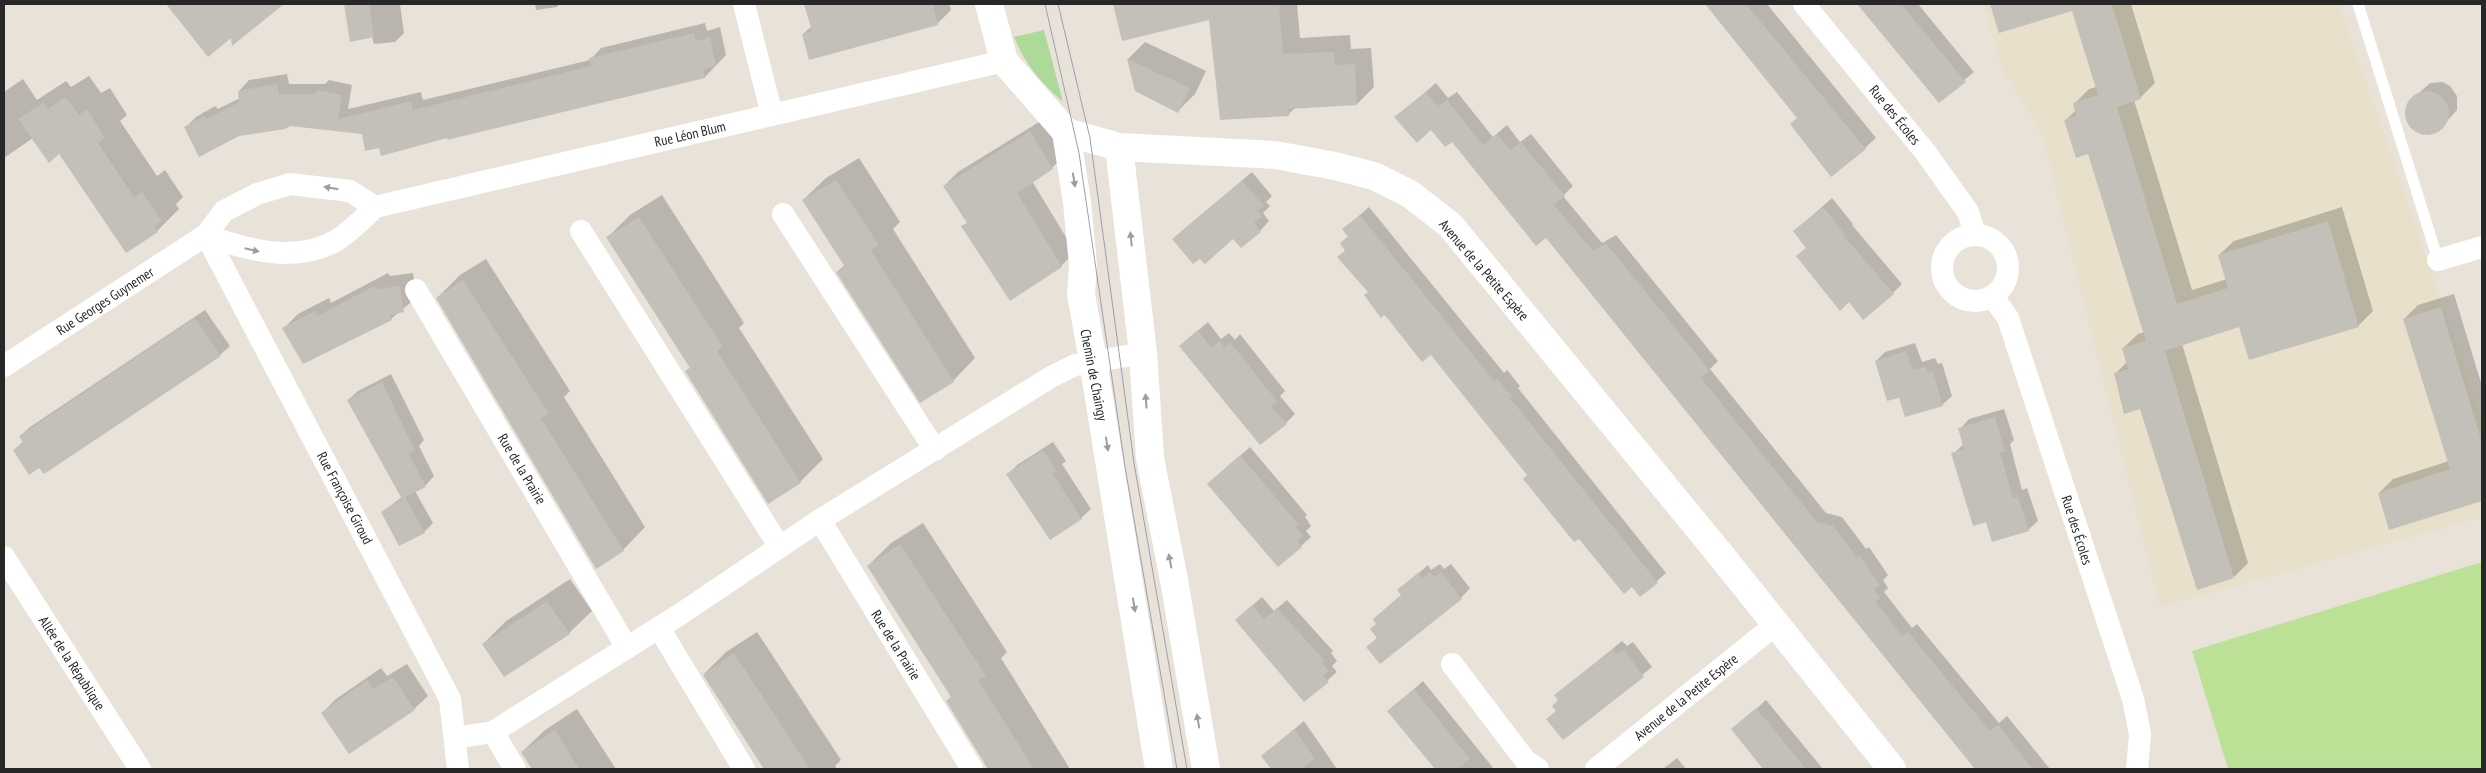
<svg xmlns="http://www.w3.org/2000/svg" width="2486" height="773" viewBox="0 0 2486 773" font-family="'PT Sans Narrow',sans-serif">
	<rect width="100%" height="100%" fill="#e8e2d9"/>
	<path fill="#e8e0ca" d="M 1984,4 L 2339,4 L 2482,419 L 2482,517 L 2160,607 L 2042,134 L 2001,67 Z"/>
	<path fill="#adda9b" d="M 1044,30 L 1063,102 C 1041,83 1025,64 1014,37 Z"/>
	<path fill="#bde097" d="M 2482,562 L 2482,769 L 2228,769 L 2192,651 Z"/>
	<g fill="#0003">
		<path d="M 167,4 L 282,4 L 233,43 L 232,36 L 208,55 Z"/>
		<path d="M 345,4 L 400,4 L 404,33 L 395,42 L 374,44 L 372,37 L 351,41 Z"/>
		<path d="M 535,4 L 560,4 L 557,7 L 536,10 Z"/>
		<path d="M 806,4 L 949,4 L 951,10 L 937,24 L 803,34 L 812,26 Z"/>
		<path d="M 1114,4 L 1297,4 L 1300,38 L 1350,35 L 1351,49 L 1371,48 L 1374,87 L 1357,104 L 1295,108 L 1288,115 L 1210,18 L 1123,39 Z"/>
		<path d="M 1707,4 L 1767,4 L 1876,138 L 1865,148 L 1798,118 Z"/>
		<path d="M 1859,4 L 1918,4 L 1974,72 L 1939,101 Z"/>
		<path d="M 1991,4 L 2131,4 L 2155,83 L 2140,98 L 2134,100 L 2192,290 L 2227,279 L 2219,255 L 2234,241 L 2342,207 L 2373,311 L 2358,326 L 2240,326 L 2182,344 L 2248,563 L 2234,577 L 2141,408 L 2116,373 L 2127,362 L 2123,348 L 2138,334 L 2145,332 L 2089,153 L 2065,121 L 2076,110 L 2074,104 L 2089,89 L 2096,87 L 2073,9 L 1999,31 Z"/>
		<path d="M 705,23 L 707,31 L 720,27 L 726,55 L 705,77 L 448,137 L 380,146 L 363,133 L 289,124 L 186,127 L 196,117 L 215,106 L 218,109 L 240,98 L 239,91 L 249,80 L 287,74 L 289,84 L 325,84 L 329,80 L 352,85 L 348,109 L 421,92 L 423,100 L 590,60 L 601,48 Z"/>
		<path d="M 1145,42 L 1206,71 L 1195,94 L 1178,111 L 1136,90 L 1128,59 Z"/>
		<path d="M 89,76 L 101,93 L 110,88 L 127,115 L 120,121 L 157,176 L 165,170 L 183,197 L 176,204 L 179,209 L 157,231 L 59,152 L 33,138 L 4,158 L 4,92 L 23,79 L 37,100 L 66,81 L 71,87 Z"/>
		<path d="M 2443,82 L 2450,86 L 2457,96 L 2457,110 L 2439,130 L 2433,133 L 2419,132 L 2414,129 L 2406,116 L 2409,102 L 2430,83 Z"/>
		<path d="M 1436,83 L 1448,98 L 1457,92 L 1493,137 L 1507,125 L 1520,142 L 1531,134 L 1573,186 L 1563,196 L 1602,243 L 1616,235 L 1718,361 L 1710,369 L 1826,513 L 1842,517 L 1866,549 L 1869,547 L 1888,575 L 1883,580 L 1888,588 L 1884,592 L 1912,628 L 1917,624 L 1999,723 L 2007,716 L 2050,769 L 1976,769 L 1546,236 L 1452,140 L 1432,128 L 1396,117 Z"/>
		<path d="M 1044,119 L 1066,154 L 1052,168 L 1032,181 L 1075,252 L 1061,266 L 963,227 L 968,222 L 944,186 L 958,172 Z"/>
		<path d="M 859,158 L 900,222 L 893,229 L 975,358 L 953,381 L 837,272 L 845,265 L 803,200 L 826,178 Z"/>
		<path d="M 1252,172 L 1272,196 L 1266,202 L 1270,206 L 1263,213 L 1269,221 L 1260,231 L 1233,237 L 1183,230 Z"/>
		<path d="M 662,195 L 744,323 L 739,328 L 823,459 L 800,482 L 686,372 L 691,367 L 607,238 L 630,215 Z"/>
		<path d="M 1832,198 L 1853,224 L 1852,225 L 1902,284 L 1893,293 L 1849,301 L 1798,256 L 1807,247 L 1795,231 Z"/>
		<path d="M 1369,207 L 1504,373 L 1507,370 L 1520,386 L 1518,388 L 1666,573 L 1641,595 L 1579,538 L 1431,353 L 1369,292 L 1341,243 L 1349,236 L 1344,229 Z"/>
		<path d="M 486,259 L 570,391 L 564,397 L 645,527 L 623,550 L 437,298 L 460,275 Z"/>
		<path d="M 388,273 L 390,276 L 413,273 L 417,297 L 391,319 L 284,328 L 298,314 L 329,298 L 331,303 Z"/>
		<path d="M 2454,294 L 2482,386 L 2482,499 L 2390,528 L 2379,493 L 2393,479 L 2449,461 L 2404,319 L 2418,305 Z"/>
		<path d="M 205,310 L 230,346 L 220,355 L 40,466 L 14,450 L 24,441 L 20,436 L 30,427 Z"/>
		<path d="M 1208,322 L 1221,339 L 1229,333 L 1235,340 L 1240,334 L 1285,391 L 1280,396 L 1295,414 L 1286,423 L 1190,337 Z"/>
		<path d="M 1915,343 L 1922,362 L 1935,358 L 1938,364 L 1942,363 L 1952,396 L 1942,405 L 1900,396 L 1876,361 L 1885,352 Z"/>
		<path d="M 391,374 L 424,440 L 419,446 L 434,476 L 425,486 L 415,491 L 433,523 L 424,532 L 382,512 L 402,497 L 348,400 L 358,391 Z"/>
		<path d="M 2004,409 L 2014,440 L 2010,444 L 2022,490 L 2027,488 L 2038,521 L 2028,530 L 1987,521 L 1953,454 L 1964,444 L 1960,429 L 1969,419 Z"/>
		<path d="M 1053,442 L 1066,461 L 1062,464 L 1091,509 L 1081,518 L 1050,538 L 1008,475 L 1017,465 Z"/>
		<path d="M 1250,447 L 1307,515 L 1305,517 L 1311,526 L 1306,531 L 1311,537 L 1301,546 L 1218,475 Z"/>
		<path d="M 923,523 L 1007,652 L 1001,658 L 1070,769 L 989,769 L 947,701 L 952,696 L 868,566 L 891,543 Z"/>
		<path d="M 1440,564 L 1444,569 L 1451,564 L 1470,588 L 1461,598 L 1368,647 L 1378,637 L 1402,594 L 1399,590 L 1428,565 L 1431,570 Z"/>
		<path d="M 570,579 L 592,611 L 569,633 L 483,644 L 506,621 Z"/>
		<path d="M 1262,597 L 1274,611 L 1287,600 L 1333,651 L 1331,653 L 1337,661 L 1332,666 L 1337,672 L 1304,701 L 1246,611 Z"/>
		<path d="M 757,632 L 841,760 L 835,766 L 837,769 L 766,769 L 704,674 L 726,652 Z"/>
		<path d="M 1622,641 L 1627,646 L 1633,642 L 1652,667 L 1563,738 L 1557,710 L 1560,700 L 1556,695 Z"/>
		<path d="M 407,664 L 428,696 L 414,709 L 322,713 L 336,699 L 381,668 L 387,676 Z"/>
		<path d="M 1423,681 L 1494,769 L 1437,769 L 1389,711 Z"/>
		<path d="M 1766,700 L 1823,769 L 1765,769 L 1733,730 Z"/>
		<path d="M 577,709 L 616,769 L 533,769 L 522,752 L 545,730 Z"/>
		<path d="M 1304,721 L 1337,769 L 1275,769 L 1264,755 Z"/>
		<path d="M 1677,758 L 1686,769 L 1663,769 Z"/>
	</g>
	<g fill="#c3bfb9">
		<path d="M 166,4 L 284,4 L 232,46 L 231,38 L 208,57 Z"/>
		<path d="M 344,4 L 369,4 L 374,37 L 350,42 Z"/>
		<path d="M 804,4 L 933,4 L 938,25 L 809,60 L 802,34 L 812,31 Z"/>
		<path d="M 1113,4 L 1279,4 L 1283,54 L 1334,52 L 1335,65 L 1355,64 L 1357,105 L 1288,109 L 1289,116 L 1220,120 L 1209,20 L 1122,41 Z"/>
		<path d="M 1705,4 L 1746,4 L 1866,149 L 1831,177 L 1790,124 L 1797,118 Z"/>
		<path d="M 1857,4 L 1901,4 L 1966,82 L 1939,103 Z"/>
		<path d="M 1990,4 L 2112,4 L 2141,99 L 2117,107 L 2177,304 L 2228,288 L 2218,255 L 2328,221 L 2359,327 L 2249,360 L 2239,327 L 2165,351 L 2234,578 L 2197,590 L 2140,409 L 2124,414 L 2114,373 L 2128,369 L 2122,348 L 2146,341 L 2088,154 L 2076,158 L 2064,120 L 2076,116 L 2073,103 L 2098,95 L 2072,11 L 1999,33 Z"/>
		<path d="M 694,33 L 696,41 L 710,37 L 716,66 L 703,69 L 705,78 L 447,140 L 447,138 L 381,156 L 379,148 L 365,151 L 362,134 L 290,126 L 285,129 L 239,136 L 199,157 L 184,127 L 204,116 L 207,119 L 239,102 L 238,91 L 277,84 L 279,94 L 316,94 L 317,90 L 342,95 L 338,119 L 411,101 L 413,110 L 591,66 L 589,58 Z"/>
		<path d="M 1127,59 L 1190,88 L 1178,113 L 1135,91 Z"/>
		<circle cx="2427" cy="113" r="22"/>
		<path d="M 1426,92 L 1438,106 L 1447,100 L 1483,145 L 1497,134 L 1510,150 L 1521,142 L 1565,196 L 1554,205 L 1593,251 L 1606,243 L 1710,371 L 1701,378 L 1817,522 L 1833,526 L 1857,557 L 1859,555 L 1880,585 L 1874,589 L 1880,598 L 1875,601 L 1902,636 L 1908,632 L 1990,731 L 1998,725 L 2033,769 L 1975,769 L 1546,238 L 1536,246 L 1452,142 L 1445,147 L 1431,130 L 1417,143 L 1394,117 Z"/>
		<path d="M 66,97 L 79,115 L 87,109 L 105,138 L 98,143 L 134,197 L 142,192 L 162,221 L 154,226 L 158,232 L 126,253 L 59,154 L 49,163 L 18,119 L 43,103 L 48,109 Z"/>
		<path d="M 1030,131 L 1053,169 L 1017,193 L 1062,267 L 1010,301 L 961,226 L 967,223 L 943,186 Z"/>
		<path d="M 836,180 L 879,245 L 871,250 L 954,382 L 920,403 L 836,272 L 845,267 L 802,200 Z"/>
		<path d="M 1242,181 L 1264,206 L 1258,211 L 1262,217 L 1254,222 L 1261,232 L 1241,248 L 1233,239 L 1205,264 L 1200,259 L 1193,264 L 1172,239 Z"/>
		<path d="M 1823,207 L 1845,234 L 1843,235 L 1894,294 L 1863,320 L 1849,302 L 1840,311 L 1796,256 L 1806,248 L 1793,231 Z"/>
		<path d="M 1360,215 L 1494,381 L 1497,379 L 1512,396 L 1510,398 L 1658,583 L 1640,597 L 1632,587 L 1624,594 L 1579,539 L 1574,542 L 1523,479 L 1527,475 L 1431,355 L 1422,362 L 1388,319 L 1384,315 L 1381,318 L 1364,295 L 1368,292 L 1337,257 L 1345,251 L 1340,243 L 1348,237 L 1342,229 Z"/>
		<path d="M 639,217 L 723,347 L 717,351 L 801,483 L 768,504 L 685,371 L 690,368 L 606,237 Z"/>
		<path d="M 463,280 L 549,414 L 541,418 L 624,551 L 596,569 L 436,298 Z"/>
		<path d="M 374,286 L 376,289 L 400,286 L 404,312 L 390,315 L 392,320 L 303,364 L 282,328 L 315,311 L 317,316 Z"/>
		<path d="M 2441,307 L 2482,443 L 2482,501 L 2389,530 L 2378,493 L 2450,469 L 2403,319 Z"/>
		<path d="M 195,318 L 221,356 L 44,474 L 39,468 L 29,475 L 13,450 L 23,443 L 19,436 Z"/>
		<path d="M 1198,330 L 1211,348 L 1219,341 L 1225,348 L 1230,342 L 1277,401 L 1271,406 L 1287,424 L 1260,445 L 1179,346 Z"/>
		<path d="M 1906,351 L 1913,370 L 1926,367 L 1928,372 L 1933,371 L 1943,406 L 1905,417 L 1899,398 L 1887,401 L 1875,361 Z"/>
		<path d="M 382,382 L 415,451 L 409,454 L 426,487 L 405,497 L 425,533 L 399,546 L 381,512 L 402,499 L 347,400 Z"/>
		<path d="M 1995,417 L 2005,451 L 2000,452 L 2013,498 L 2018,496 L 2029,531 L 1992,542 L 1986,522 L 1973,526 L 1951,453 L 1964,449 L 1958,428 Z"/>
		<path d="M 1043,450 L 1057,471 L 1053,474 L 1082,519 L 1050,540 L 1006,474 Z"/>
		<path d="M 1240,455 L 1299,525 L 1296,527 L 1303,536 L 1297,540 L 1302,547 L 1278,567 L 1207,484 Z"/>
		<path d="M 900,544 L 986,676 L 978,680 L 1034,769 L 988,769 L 946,701 L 951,697 L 867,566 Z"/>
		<path d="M 1430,572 L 1434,577 L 1441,572 L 1462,599 L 1380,664 L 1366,647 L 1377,638 L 1370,629 L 1376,624 L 1373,619 L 1401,595 L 1397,590 L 1418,573 L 1422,578 Z"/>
		<path d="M 547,601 L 570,634 L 504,677 L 482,644 Z"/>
		<path d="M 1252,605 L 1264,619 L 1277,608 L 1325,661 L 1322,663 L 1329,671 L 1323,676 L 1329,682 L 1304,702 L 1235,620 Z"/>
		<path d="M 1613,649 L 1617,654 L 1624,650 L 1644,677 L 1563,740 L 1546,719 L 1556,711 L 1552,706 L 1558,700 L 1554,695 Z"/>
		<path d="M 734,653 L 784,729 L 810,769 L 764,769 L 703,675 Z"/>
		<path d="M 393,677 L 415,710 L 349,754 L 321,713 L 367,680 L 373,689 Z"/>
		<path d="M 1414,689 L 1470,759 L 1458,769 L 1435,769 L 1387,711 Z"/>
		<path d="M 1756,708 L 1776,732 L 1806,769 L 1763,769 L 1731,729 Z"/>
		<path d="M 1294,729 L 1315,759 L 1302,769 L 1271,769 L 1261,756 Z"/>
		<path d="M 555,730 L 579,769 L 532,769 L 521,752 Z"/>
	</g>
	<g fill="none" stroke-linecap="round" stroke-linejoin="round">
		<path stroke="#fff" stroke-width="11" d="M 2358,4 L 2438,260"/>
		<g stroke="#fff" stroke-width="22">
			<path d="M 744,4 L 772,115"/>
			<path d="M 1804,4 L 1926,153 L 1968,212 L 1975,234"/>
			<path d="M 783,214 L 935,450"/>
			<path d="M 581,231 L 779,546"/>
			<circle cx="1975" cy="268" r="33"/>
			<path d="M 206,235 C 246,250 297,264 337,240 C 351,231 364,218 375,207 L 1004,61"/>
			<path d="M 206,235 L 450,699 L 458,769"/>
			<path d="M 2438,260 L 2482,247"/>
			<path d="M 416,290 L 627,648"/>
			<path d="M 1993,297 L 2008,318 L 2133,699 L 2140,734 L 2137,769"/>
			<path d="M 4,366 L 206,235 L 224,211 L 257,194 L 290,184 L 350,191 L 375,207"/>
			<path d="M 820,520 L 972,769"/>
			<path d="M 4,557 L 140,769"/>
			<path d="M 659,628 L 744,769"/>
			<path d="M 1452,664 L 1525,760 L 1538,769"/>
			<path d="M 493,732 L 515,769"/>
			<path d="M 455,738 L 493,732 L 679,615 L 820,520 L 1051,377 L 1075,365 L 1143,353"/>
			<path d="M 1596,769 L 1775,625"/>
		</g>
		<g stroke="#fff" stroke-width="28">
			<path d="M 989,4 L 1004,61 L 1066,132 L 1077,202 L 1083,265 L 1081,294 L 1093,361 L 1159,769"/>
			<path d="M 1066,132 L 1119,147 L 1275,155 L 1335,166 L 1374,176 L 1410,194 L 1450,225 L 1719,553 L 1892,769"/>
			<path d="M 1119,147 L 1143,353 L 1150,458 L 1174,580 L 1206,769"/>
		</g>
		<g stroke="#9d9faf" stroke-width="1">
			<path d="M 1045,4 L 1079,153 L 1125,467 L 1177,769"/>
			<path d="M 1058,4 L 1090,138 L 1134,463 L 1187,769"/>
		</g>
	</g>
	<defs><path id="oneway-solid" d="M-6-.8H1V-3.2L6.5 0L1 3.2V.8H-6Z" transform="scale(1.25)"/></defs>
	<g fill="#9e9e9e">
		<use href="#oneway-solid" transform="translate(1074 180) rotate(81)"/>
		<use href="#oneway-solid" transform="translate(331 188) rotate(-170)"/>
		<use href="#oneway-solid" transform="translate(1131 239) rotate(-96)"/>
		<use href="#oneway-solid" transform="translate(252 250) rotate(13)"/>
		<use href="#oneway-solid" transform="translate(1146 401) rotate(-94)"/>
		<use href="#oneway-solid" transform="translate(1107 444) rotate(81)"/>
		<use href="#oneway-solid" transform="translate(1170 561) rotate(-101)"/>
		<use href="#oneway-solid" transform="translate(1134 605) rotate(81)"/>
		<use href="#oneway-solid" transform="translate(1198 721) rotate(-100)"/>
	</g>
	<g text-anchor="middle" stroke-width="4" stroke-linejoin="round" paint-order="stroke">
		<g font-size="14" fill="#272727" stroke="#fff">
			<text transform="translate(1895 115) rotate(51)" y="5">Rue des Écoles</text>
			<text transform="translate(690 134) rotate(-13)" y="5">Rue Léon Blum</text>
			<text transform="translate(1484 270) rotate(49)" y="5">Avenue de la Petite Espère</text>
			<text transform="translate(105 301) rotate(-33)" y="5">Rue Georges Guynemer</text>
			<text transform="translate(1094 375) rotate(79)" y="5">Chemin de Chaingy</text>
			<text transform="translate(522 469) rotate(59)" y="5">Rue de la Prairie</text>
			<text transform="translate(345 498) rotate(62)" y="5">Rue Françoise Giroud</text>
			<text transform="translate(2077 530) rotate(72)" y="5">Rue des Écoles</text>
			<text transform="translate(896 645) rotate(58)" y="5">Rue de la Prairie</text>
			<text transform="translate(72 663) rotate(57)" y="5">Allée de la République</text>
			<text transform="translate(1686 697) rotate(-39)" y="5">Avenue de la Petite Espère</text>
		</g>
	</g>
	<rect width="2486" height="773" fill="none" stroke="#272727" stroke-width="10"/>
</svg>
